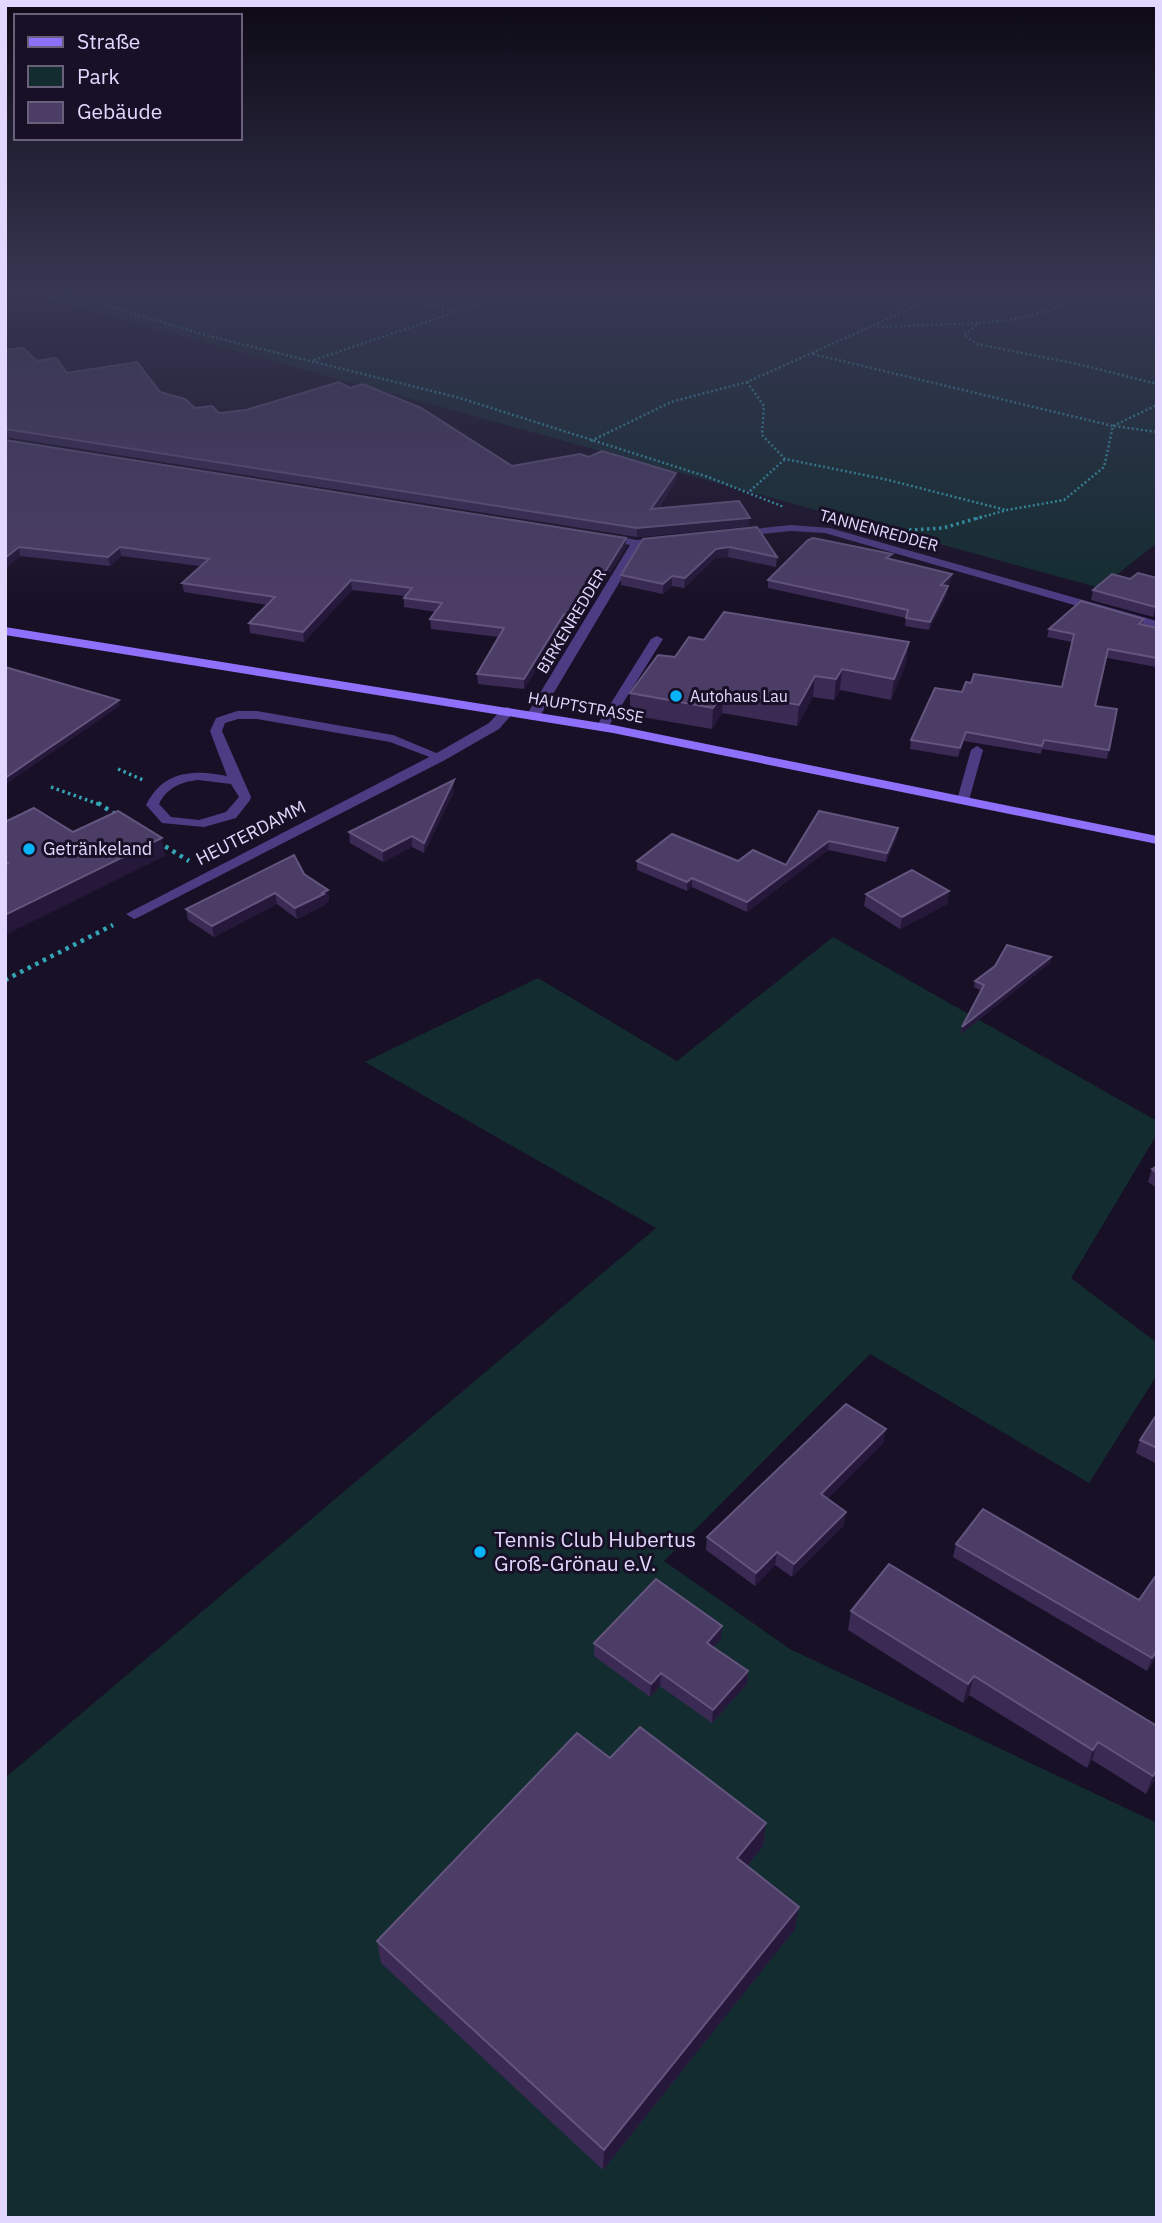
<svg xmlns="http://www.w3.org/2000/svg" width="1162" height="2223" viewBox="0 0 1162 2223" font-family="'IBM Plex Sans',sans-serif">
	<rect width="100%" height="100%" fill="#181026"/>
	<g fill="#132c30">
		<path d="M 25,293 L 1157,293 L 1157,543 L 1100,588 Z"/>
		<path d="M 833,937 L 1157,1121 L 1157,1134 L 1071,1278 L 1157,1343 L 1157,1375 L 1089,1483 L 870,1354 L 664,1561 L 790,1649 L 1157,1823 L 1157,2218 L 5,2218 L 5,1778 L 656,1228 L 365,1062 L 538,978 L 677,1061 Z"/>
	</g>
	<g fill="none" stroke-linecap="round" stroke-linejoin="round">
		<g stroke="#33a5b5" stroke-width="2.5" stroke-dasharray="2 2.5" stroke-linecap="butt">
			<path d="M 65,293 L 205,335 L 460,398 L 708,477 L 784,507"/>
			<path d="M 381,293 L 456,312 L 503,293"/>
			<path d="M 1088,293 L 1051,310 L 1010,320 L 980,323 L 964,335 L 977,344 L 1082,365 L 1157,384"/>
			<path d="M 877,327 L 980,323"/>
			<path d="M 813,354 L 1113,426 L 1104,467 L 1064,500 L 1007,510 L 975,519"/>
			<path d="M 314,360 L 456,312"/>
			<path d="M 747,382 L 764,406 L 762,435 L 785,459 L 884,479 L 1006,510"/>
			<path d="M 1113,426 L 1157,405"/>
			<path d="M 1114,426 L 1157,432"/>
			<path d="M 591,441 L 671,402 L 747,382 L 928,301 L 931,293"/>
			<path d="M 750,491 L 785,459"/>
		</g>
		<g stroke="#33a5b5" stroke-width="3.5" stroke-dasharray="2.5 3.5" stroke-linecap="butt">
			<path d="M 909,530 L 943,528 L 981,517"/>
			<path d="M 118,769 L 143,780"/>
			<path d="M 51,787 L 101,805"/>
		</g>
		<g stroke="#33a5b5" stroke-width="4.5" stroke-dasharray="3.5 5" stroke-linecap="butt">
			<path d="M 98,803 L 118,816"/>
			<path d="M 158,842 L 189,861"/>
			<path d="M 5,980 L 113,925"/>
		</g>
		<g fill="#4d3c84" fill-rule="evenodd">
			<path d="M 657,636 L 663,639 L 608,727 L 606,730 L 598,730 L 596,727 L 651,639 Z"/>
			<path d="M 237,711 L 257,711 L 393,735 L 446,757 L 440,761 L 390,742 L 257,719 L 238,719 L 225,723 L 222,731 L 251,797 L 250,800 L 236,818 L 204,827 L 162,823 L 146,805 C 163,771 193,769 227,776 L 210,731 L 216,718 ZM 198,780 L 231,784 L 239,797 L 226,812 L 199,820 L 171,817 L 159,804 C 167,788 180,782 198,780 Z"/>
			<path d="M 977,746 L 983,750 L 969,800 L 968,803 L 958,803 L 957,800 L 971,750 Z"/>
		</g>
		<g fill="#4d3c84" fill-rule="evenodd">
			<path d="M 791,525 L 830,528 L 1157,621 L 1157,629 L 825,533 L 791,531 L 735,537 L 729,534 L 735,531 Z"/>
			<path d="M 603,534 L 637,540 L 662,538 L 668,541 L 662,544 L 641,546 L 540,716 L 533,720 L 528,719 L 526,716 L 630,545 L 599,539 L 597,537 Z"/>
			<path d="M 508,707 L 515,711 L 499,729 L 445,760 L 139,917 L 134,919 L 126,914 L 435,754 L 489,723 L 503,708 Z"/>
		</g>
		<path fill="#8e70fb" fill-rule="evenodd" d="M 5,627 L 613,725 L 1157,836 L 1157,844 L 613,733 L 5,635 Z"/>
	</g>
	<g fill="#3a2a54">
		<path d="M 5,350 L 67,373 L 160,392 L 195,408 L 219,413 L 512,466 L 589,457 L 676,473 L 676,481 L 658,509 L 749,526 L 637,537 L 5,437 Z"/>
		<path d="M 5,439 L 626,547 L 605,581 L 597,580 L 574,625 L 564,624 L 524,689 L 478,684 L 477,674 L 499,637 L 431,629 L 430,619 L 436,612 L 404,607 L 404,598 L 405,596 L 352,590 L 304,642 L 250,633 L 249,623 L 267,605 L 184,592 L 182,583 L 200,566 L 121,556 L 110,566 L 20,556 L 7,567 L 5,566 Z"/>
		<path d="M 757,527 L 777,557 L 776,567 L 728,557 L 715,558 L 684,588 L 672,586 L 663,594 L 621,585 L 621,575 Z"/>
		<path d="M 891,560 L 951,582 L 947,586 L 947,594 L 929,630 L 905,626 L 906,618 L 768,588 L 768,580 Z"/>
		<path d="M 1157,578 L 1157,614 L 1153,617 L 1091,600 L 1093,590 L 1130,579 Z"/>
		<path d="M 1144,619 L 1143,624 L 1157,628 L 1157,667 L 1107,658 L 1096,706 L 1117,709 L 1107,759 L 1042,749 L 1041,754 L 964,741 L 958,757 L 910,749 L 911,740 L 962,692 L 1062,687 L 1072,642 L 1047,637 L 1049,629 Z"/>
		<path d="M 704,640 L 909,642 L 906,663 L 891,700 L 840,690 L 834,700 L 813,697 L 797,726 L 722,713 L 712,729 L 630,715 L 630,693 L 675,657 Z"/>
		<path d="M 454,791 L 424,853 L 412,847 L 383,862 L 350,843 L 349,832 Z"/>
		<path d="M 819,811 L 897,837 L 886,862 L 828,850 L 747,912 L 692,887 L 687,891 L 637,870 L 637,861 L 738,861 L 786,865 Z"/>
		<path d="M 304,874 L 328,890 L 329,901 L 325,903 L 325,905 L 297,919 L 277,904 L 214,937 L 188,920 L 186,909 Z"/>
		<path d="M 949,891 L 947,904 L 900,929 L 864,906 L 866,894 Z"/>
		<path d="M 1051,957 L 1050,963 L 961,1034 L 962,1027 L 982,991 L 974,987 L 975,981 Z"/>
		<path d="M 1157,1166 L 1157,1188 L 1148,1182 L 1152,1169 Z"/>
		<path d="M 1157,1414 L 1157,1464 L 1136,1453 L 1140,1440 Z"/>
		<path d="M 884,1442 L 827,1499 L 844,1525 L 792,1577 L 775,1565 L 755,1586 L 706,1550 L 707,1537 Z"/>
		<path d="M 956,1544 L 1139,1600 L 1157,1574 L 1157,1656 L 1147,1671 L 953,1557 Z"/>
		<path d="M 889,1564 L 1157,1777 L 1146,1794 L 1092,1760 L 1087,1768 L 969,1695 L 963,1703 L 848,1630 L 851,1611 Z"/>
		<path d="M 722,1626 L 721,1639 L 714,1647 L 748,1671 L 747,1684 L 712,1723 L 660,1686 L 650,1697 L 594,1656 L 594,1643 Z"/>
		<path d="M 610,1758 L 766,1823 L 763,1846 L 747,1866 L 795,1929 L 603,2170 L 381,1963 L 377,1941 Z"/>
	</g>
	<g fill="#25183a">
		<path d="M 676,473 L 676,481 L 651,518 L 651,509 Z"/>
		<path d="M 750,518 L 749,526 L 637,537 L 637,528 Z"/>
		<path d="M 626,538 L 626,547 L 605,581 L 605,572 Z"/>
		<path d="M 19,547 L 20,556 L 7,567 L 5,558 Z"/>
		<path d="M 120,547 L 121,556 L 110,566 L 108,557 Z"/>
		<path d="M 729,547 L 728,557 L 715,558 L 684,588 L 685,578 L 716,549 Z"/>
		<path d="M 597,570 L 597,580 L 574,625 L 574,615 Z"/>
		<path d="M 952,574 L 951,582 L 940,593 L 941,585 Z"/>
		<path d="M 672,576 L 672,586 L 663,594 L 663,584 Z"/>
		<path d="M 351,580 L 352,590 L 304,642 L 303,632 Z"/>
		<path d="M 948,586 L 947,594 L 929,630 L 930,622 Z"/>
		<path d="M 1157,606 L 1157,614 L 1153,617 L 1155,607 Z"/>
		<path d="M 564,614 L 564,624 L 524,689 L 524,679 Z"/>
		<path d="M 909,642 L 906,663 L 891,700 L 894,679 Z"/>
		<path d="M 842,669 L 840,690 L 834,700 L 836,679 Z"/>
		<path d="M 815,676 L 813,697 L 797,726 L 799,705 Z"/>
		<path d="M 724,691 L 722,713 L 712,729 L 713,708 Z"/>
		<path d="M 119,700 L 120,706 L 5,785 L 5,778 Z"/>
		<path d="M 966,732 L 964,741 L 958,757 L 960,748 Z"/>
		<path d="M 454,780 L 454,791 L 424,853 L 424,843 Z"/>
		<path d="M 898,828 L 897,837 L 886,862 L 887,853 Z"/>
		<path d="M 412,836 L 412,847 L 383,862 L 383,851 Z"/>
		<path d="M 162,838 L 165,856 L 5,935 L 5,915 Z"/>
		<path d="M 829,841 L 828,850 L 747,912 L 747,902 Z"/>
		<path d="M 692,878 L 692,887 L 687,891 L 687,882 Z"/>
		<path d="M 328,890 L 329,901 L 325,903 L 325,905 L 297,919 L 295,908 Z"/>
		<path d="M 949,891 L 947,904 L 900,929 L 902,917 Z"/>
		<path d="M 275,893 L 277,904 L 214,937 L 212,926 Z"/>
		<path d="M 1051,957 L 1050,963 L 961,1034 L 962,1027 Z"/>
		<path d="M 886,1429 L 884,1442 L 819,1507 L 821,1494 Z"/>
		<path d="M 846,1512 L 844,1525 L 792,1577 L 794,1564 Z"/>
		<path d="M 777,1552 L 775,1565 L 755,1586 L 756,1573 Z"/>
		<path d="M 722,1626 L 721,1639 L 706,1655 L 707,1643 Z"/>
		<path d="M 1157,1650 L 1157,1656 L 1147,1671 L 1152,1658 Z"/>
		<path d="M 748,1671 L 747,1684 L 712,1723 L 713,1710 Z"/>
		<path d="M 661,1673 L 660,1686 L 650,1697 L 651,1684 Z"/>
		<path d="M 974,1676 L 969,1695 L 963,1703 L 968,1684 Z"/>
		<path d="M 1098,1742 L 1092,1760 L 1087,1768 L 1093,1750 Z"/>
		<path d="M 1157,1770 L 1157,1777 L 1146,1794 L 1153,1776 Z"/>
		<path d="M 766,1823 L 763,1846 L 735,1881 L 737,1858 Z"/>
		<path d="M 799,1907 L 795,1929 L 603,2170 L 604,2150 Z"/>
	</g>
	<g fill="#4c3d66" stroke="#63557e" stroke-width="2">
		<path d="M 23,348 L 37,361 L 56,358 L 67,373 L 137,362 L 160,392 L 185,399 L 195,408 L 212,406 L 219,413 L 246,410 L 339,382 L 350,388 L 363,384 L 421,408 L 512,466 L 580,454 L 589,457 L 602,451 L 676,473 L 651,509 L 739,501 L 750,518 L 637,528 L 5,429 L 5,350 Z"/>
		<path d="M 5,440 L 626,538 L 605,572 L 597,570 L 574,615 L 564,614 L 524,679 L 477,674 L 504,628 L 430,619 L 442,603 L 404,598 L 412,588 L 351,580 L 303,632 L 249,623 L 275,597 L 182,583 L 209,559 L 120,547 L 108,557 L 19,547 L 5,558 Z"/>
		<path d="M 757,527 L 777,557 L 729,547 L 716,549 L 685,578 L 672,576 L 663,584 L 621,575 L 643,539 Z"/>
		<path d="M 813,538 L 892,554 L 886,558 L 952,574 L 941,585 L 948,586 L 930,622 L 906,618 L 908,610 L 768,580 L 808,540 Z"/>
		<path d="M 1138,573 L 1157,578 L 1157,606 L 1155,607 L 1093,590 L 1112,574 L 1130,579 Z"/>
		<path d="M 1081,601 L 1144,619 L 1139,624 L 1157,628 L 1157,658 L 1108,649 L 1095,706 L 1117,709 L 1109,750 L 1044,740 L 1042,746 L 966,732 L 960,748 L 911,740 L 935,688 L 962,692 L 966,682 L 971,683 L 974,674 L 1062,687 L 1074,634 L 1049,629 Z"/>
		<path d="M 724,612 L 909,642 L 894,679 L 842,669 L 836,679 L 815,676 L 799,705 L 724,691 L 713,708 L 630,693 L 658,655 L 675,657 L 689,637 L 704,640 Z"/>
		<path d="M 5,667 L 119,700 L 5,778 Z"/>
		<path d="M 454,780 L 424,843 L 412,836 L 383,851 L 349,832 Z"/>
		<path d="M 34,808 L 73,832 L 118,811 L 162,838 L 5,915 L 5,865 L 8,863 L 5,862 L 5,822 Z"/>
		<path d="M 819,811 L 898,828 L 887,853 L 829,841 L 747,902 L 692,878 L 687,882 L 637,861 L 672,834 L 738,861 L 753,850 L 786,865 Z"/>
		<path d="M 294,855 L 304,874 L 328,890 L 322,893 L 324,894 L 295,908 L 275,893 L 212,926 L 186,909 Z"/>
		<path d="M 912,870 L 949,891 L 902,917 L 866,894 Z"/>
		<path d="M 1007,945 L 1051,957 L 962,1027 L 984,985 L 975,981 L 995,966 Z"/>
		<path d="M 1157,1166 L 1157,1173 L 1152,1169 Z"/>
		<path d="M 846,1404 L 886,1429 L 821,1494 L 846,1512 L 794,1564 L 777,1552 L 756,1573 L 707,1537 Z"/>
		<path d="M 1157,1414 L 1157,1448 L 1140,1440 Z"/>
		<path d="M 983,1509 L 1139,1600 L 1157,1574 L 1157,1650 L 1152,1658 L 956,1544 Z"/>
		<path d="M 889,1564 L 1157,1726 L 1157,1770 L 1153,1776 L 1098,1742 L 1093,1750 L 974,1676 L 968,1684 L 851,1611 Z"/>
		<path d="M 656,1579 L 722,1626 L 707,1643 L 748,1671 L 713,1710 L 661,1673 L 651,1684 L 594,1643 Z"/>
		<path d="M 640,1727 L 766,1823 L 737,1858 L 799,1907 L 604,2150 L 377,1941 L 577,1733 L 610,1758 Z"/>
	</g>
	<linearGradient id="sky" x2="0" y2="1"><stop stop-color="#0d0915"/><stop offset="0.48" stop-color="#373752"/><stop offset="1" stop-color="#373752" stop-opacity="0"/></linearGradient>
	<rect width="1162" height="605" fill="url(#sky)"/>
	<g fill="#08b3f8" stroke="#181026" stroke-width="2.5">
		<circle cx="676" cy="696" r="7"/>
		<circle cx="29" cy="849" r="7"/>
		<circle cx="480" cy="1552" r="7"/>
	</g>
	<g text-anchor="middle" stroke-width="6" stroke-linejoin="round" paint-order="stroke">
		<g font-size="16" fill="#e2d7fe" stroke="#181026">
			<text transform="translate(879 530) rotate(15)" y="6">TANNENREDDER</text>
			<text transform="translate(571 621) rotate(-59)" y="6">BIRKENREDDER</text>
			<text transform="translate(586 707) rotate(10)" y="6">HAUPTSTRASSE</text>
		</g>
		<g font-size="16" fill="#e2d7fe" stroke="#181026" text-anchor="start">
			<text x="690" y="702">Autohaus Lau</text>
		</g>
		<g font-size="18" fill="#e2d7fe" stroke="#181026">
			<text transform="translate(251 833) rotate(-27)" y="6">HEUTERDAMM</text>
		</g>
		<g font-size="18" fill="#e2d7fe" stroke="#181026" text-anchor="start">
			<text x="43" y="855">Getränkeland</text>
		</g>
		<g font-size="21" fill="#e2d7fe" stroke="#181026" text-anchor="start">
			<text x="494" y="1547">Tennis Club Hubertus<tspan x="494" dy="24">Groß-Grönau e.V.</tspan></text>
		</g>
	</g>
	<rect width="1162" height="2223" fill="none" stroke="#e2d7fe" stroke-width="14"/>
	<rect x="14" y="14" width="228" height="126" fill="#181026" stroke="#69607c" stroke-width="2"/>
	<rect x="28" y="37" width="35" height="10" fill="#8e70fb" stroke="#69607c" stroke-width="2"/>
	<text x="77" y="49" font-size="21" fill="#e2d7fe">Straße</text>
	<rect x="28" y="66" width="35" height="21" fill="#132c30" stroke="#69607c" stroke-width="2"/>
	<text x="77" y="84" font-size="21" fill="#e2d7fe">Park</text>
	<rect x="28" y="102" width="35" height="21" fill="#4c3d66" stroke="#69607c" stroke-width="2"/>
	<text x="77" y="119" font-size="21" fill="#e2d7fe">Gebäude</text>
</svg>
